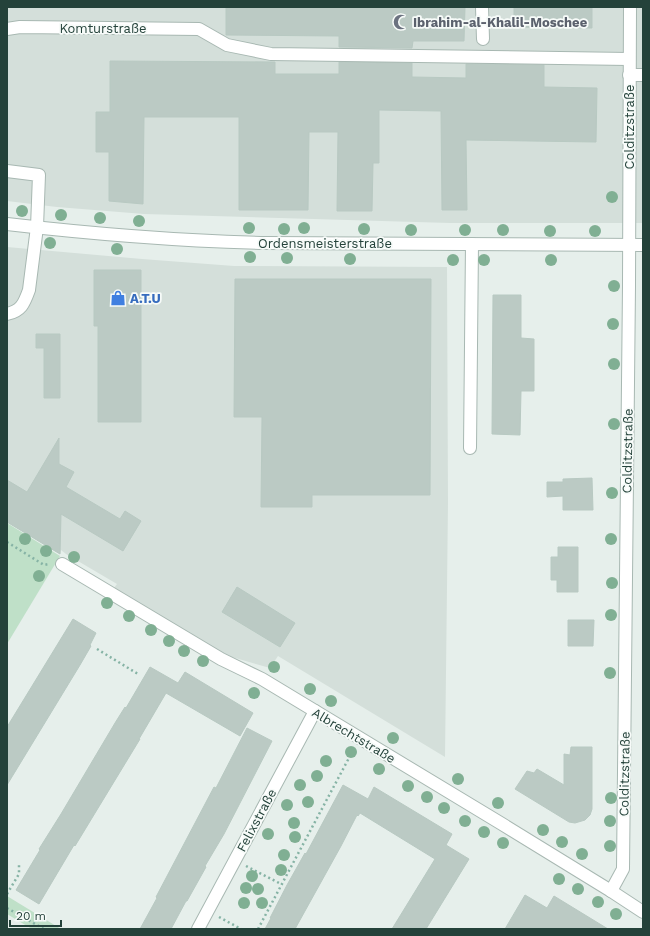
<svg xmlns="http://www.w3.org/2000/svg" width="650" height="936" viewBox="0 0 650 936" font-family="'Work Sans',sans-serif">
	<rect width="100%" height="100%" fill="#e6efeb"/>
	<g fill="#d4dfda">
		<path d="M 7,7 L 643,7 L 643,223 L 450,223 L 144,214 L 57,207 L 7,201 Z"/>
		<path d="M 7,247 L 142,259 L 234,266 L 447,267 L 448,503 L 445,757 L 278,656 L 270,668 L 225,655 L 114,588 L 117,584 L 66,554 L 61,550 L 60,554 L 7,522 Z"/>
	</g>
	<g fill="#bfe0c8">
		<path d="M 7,523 L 60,556 L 7,644 Z"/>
		<path d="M 7,896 L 61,929 L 32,929 L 7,914 Z"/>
	</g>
	<g fill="#bbcac4" stroke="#b8c9c2">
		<path d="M 226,7 L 465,7 L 464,41 L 413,41 L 412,48 L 339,47 L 339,36 L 226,35 Z"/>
		<path d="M 514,7 L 592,7 L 592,28 L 514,27 Z"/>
		<path d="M 110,61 L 275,62 L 275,74 L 339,74 L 339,62 L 412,63 L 412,77 L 466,78 L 466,64 L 544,65 L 544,87 L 597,88 L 596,142 L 466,140 L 467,210 L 442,210 L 441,111 L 379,110 L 379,163 L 373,163 L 372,211 L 337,211 L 338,132 L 309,132 L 308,210 L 239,210 L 239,117 L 144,117 L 143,204 L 109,201 L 109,152 L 96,152 L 96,112 L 110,112 Z"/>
		<path d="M 94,270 L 141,270 L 141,422 L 98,422 L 98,326 L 94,326 Z"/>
		<path d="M 235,279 L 431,279 L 430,495 L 312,495 L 312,507 L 261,507 L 262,417 L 234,417 Z"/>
		<path d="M 493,295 L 521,295 L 521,338 L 534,339 L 534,391 L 521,391 L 520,435 L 492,434 Z"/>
		<path d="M 36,334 L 60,334 L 60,398 L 44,398 L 44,348 L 36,348 Z"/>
		<path d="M 59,438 L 59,464 L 74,472 L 66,487 L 120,519 L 125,511 L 141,521 L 123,551 L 61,514 L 60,554 L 7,522 L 7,480 L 27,492 Z"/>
		<path d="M 592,478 L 593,510 L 563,510 L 563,496 L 547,497 L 547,482 L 563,482 L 563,479 Z"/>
		<path d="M 558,547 L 578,547 L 578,592 L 557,592 L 557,580 L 551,580 L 551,557 L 558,557 Z"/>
		<path d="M 237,587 L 295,623 L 280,647 L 222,612 Z"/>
		<path d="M 73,619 L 96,633 L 90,645 L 91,646 L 80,665 L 7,785 L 7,727 Z"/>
		<path d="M 568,620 L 594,620 L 593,646 L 568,646 Z"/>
		<path d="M 150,667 L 178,683 L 185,672 L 253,713 L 240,736 L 166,693 L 139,739 L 140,739 L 75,846 L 74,845 L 39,904 L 16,890 L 40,850 L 39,849 L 61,814 L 115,723 L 125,707 L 126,708 Z"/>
		<path d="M 247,728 L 272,741 L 224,834 L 205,866 L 206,867 L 187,901 L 186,901 L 171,929 L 140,929 L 157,898 L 156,897 L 214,787 L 216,788 Z"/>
		<path d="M 571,747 L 592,747 L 592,809 L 590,815 L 585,820 L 575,823 L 569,822 L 515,789 L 527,771 L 534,773 L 537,769 L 564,785 L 564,754 L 570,755 Z"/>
		<path d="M 343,785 L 368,799 L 374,787 L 452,834 L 446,845 L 469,859 L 426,929 L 392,929 L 435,859 L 360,813 L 358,816 L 357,815 L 341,846 L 295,929 L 265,929 L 271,918 L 270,918 L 287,885 L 305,853 L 306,854 Z"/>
		<path d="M 525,895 L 547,908 L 554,896 L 608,929 L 505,929 Z"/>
	</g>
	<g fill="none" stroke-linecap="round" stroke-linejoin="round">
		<defs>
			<g id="minor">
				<path d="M 482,7 L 483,39"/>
				<path d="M 7,29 L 20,27 L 199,29 L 227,45 L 271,54 L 629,59"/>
				<path d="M 629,75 L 643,75"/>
				<path d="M 7,171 L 39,175 L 37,227 L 29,290 C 24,304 21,311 7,314"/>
				<path d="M 7,224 C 93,234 180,241 267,243 L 643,245"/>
				<path d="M 470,448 L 472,244"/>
				<path d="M 62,564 L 221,659 L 262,679 L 502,824 L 611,891 L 643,912"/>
				<path d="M 611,891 L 623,869 L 629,286 L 630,7"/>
				<path d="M 198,929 L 315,711"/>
			</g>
		</defs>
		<use href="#minor" stroke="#a8b8b2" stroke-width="14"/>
		<g stroke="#86b3a5" stroke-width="2.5" stroke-dasharray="2 3" stroke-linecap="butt">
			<path d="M 7,542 L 44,565 L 49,564"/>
			<path d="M 97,649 L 138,674"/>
			<path d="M 246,866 L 281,884"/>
			<path d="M 7,894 L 19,874 L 19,865"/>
			<path d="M 7,908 L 44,929"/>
			<path d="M 219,917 L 241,929"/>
			<path d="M 258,929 L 350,756"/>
		</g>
		<use href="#minor" stroke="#fff" stroke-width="12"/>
	</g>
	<g fill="#80af93">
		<circle cx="612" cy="197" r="6"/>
		<circle cx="22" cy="211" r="6"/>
		<circle cx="61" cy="215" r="6"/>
		<circle cx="100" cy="218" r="6"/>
		<circle cx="139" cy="221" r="6"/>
		<circle cx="249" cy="228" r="6"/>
		<circle cx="304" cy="228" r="6"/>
		<circle cx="284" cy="229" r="6"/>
		<circle cx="364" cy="229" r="6"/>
		<circle cx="411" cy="230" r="6"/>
		<circle cx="465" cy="230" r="6"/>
		<circle cx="503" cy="230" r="6"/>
		<circle cx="550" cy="231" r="6"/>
		<circle cx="595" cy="231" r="6"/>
		<circle cx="50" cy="243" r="6"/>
		<circle cx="117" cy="249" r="6"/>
		<circle cx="250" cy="257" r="6"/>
		<circle cx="287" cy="258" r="6"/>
		<circle cx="350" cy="259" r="6"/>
		<circle cx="453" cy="260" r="6"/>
		<circle cx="484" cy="260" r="6"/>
		<circle cx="551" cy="260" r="6"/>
		<circle cx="614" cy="286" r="6"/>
		<circle cx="613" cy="324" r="6"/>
		<circle cx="614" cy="364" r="6"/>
		<circle cx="614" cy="424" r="6"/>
		<circle cx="612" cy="493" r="6"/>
		<circle cx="25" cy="539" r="6"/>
		<circle cx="611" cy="539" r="6"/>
		<circle cx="46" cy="551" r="6"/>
		<circle cx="74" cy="557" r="6"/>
		<circle cx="39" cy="576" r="6"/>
		<circle cx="612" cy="583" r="6"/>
		<circle cx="107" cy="603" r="6"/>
		<circle cx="611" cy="615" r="6"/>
		<circle cx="129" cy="616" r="6"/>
		<circle cx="151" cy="630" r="6"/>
		<circle cx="169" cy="641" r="6"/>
		<circle cx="184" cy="651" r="6"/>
		<circle cx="203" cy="661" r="6"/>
		<circle cx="274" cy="667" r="6"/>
		<circle cx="610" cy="673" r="6"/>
		<circle cx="310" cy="689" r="6"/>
		<circle cx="254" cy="693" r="6"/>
		<circle cx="331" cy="701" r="6"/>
		<circle cx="393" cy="738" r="6"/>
		<circle cx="351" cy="752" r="6"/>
		<circle cx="326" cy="761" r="6"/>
		<circle cx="379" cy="769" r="6"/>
		<circle cx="317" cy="776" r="6"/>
		<circle cx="458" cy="779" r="6"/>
		<circle cx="300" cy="785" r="6"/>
		<circle cx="408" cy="786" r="6"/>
		<circle cx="427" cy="797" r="6"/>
		<circle cx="611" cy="798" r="6"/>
		<circle cx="308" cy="802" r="6"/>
		<circle cx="498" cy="803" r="6"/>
		<circle cx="287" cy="805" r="6"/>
		<circle cx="444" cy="808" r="6"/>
		<circle cx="465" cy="821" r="6"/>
		<circle cx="610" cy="821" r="6"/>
		<circle cx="294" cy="823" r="6"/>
		<circle cx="543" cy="830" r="6"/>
		<circle cx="484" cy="832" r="6"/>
		<circle cx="268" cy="834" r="6"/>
		<circle cx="295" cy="837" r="6"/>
		<circle cx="562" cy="842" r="6"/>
		<circle cx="503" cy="843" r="6"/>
		<circle cx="610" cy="846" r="6"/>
		<circle cx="582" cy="854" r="6"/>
		<circle cx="284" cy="855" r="6"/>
		<circle cx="281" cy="870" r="6"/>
		<circle cx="252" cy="876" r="6"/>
		<circle cx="559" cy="879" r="6"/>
		<circle cx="246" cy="888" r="6"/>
		<circle cx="258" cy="889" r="6"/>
		<circle cx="578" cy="889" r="6"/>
		<circle cx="598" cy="902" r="6"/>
		<circle cx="244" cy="903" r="6"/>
		<circle cx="262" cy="903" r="6"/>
		<circle cx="616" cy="914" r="6"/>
	</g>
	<defs>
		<symbol id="mosque-bare" viewBox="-9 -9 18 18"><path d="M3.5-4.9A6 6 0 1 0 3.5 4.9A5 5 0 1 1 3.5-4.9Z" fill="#6b7280" stroke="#f7fbf9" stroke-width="2.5" paint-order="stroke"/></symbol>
		<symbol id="shop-bare" viewBox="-9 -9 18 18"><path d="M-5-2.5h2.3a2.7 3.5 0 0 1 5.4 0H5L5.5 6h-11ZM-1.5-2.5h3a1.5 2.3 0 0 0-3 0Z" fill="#3f7fe0" stroke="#f7fbf9" stroke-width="2.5" paint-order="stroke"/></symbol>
	</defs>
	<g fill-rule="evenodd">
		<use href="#mosque-bare" x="390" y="11" width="22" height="22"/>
		<use href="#shop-bare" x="107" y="287" width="22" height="22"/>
	</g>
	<g text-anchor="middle" stroke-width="3.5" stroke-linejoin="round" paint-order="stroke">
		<g font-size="13" font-weight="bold" fill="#5b616d" stroke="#f7fbf9" text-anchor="start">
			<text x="413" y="27">Ibrahim-al-Khalil-Moschee</text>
		</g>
		<g font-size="13" fill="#24423a" stroke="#f7fbf9">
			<text x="103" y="33">Komturstraße</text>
			<text transform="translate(629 127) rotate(-90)" y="5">Colditzstraße</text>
			<text x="325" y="248">Ordensmeisterstraße</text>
			<text transform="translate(627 451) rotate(-89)" y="5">Colditzstraße</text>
			<text transform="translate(354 735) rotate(31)" y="5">Albrechtstraße</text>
			<text transform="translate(624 774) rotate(-89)" y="5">Colditzstraße</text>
			<text transform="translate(256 820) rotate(-62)" y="5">Felixstraße</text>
		</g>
		<g font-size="13" font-weight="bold" fill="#366cbe" stroke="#f7fbf9" text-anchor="start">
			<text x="130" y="303">A.T.U</text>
		</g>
	</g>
	<rect width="650" height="936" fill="none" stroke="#24423a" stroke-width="16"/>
	<path d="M10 920v6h51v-6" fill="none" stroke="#24423a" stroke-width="2"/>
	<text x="16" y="920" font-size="12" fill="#24423a" stroke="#f7fbf9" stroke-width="3" paint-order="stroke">20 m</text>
</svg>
